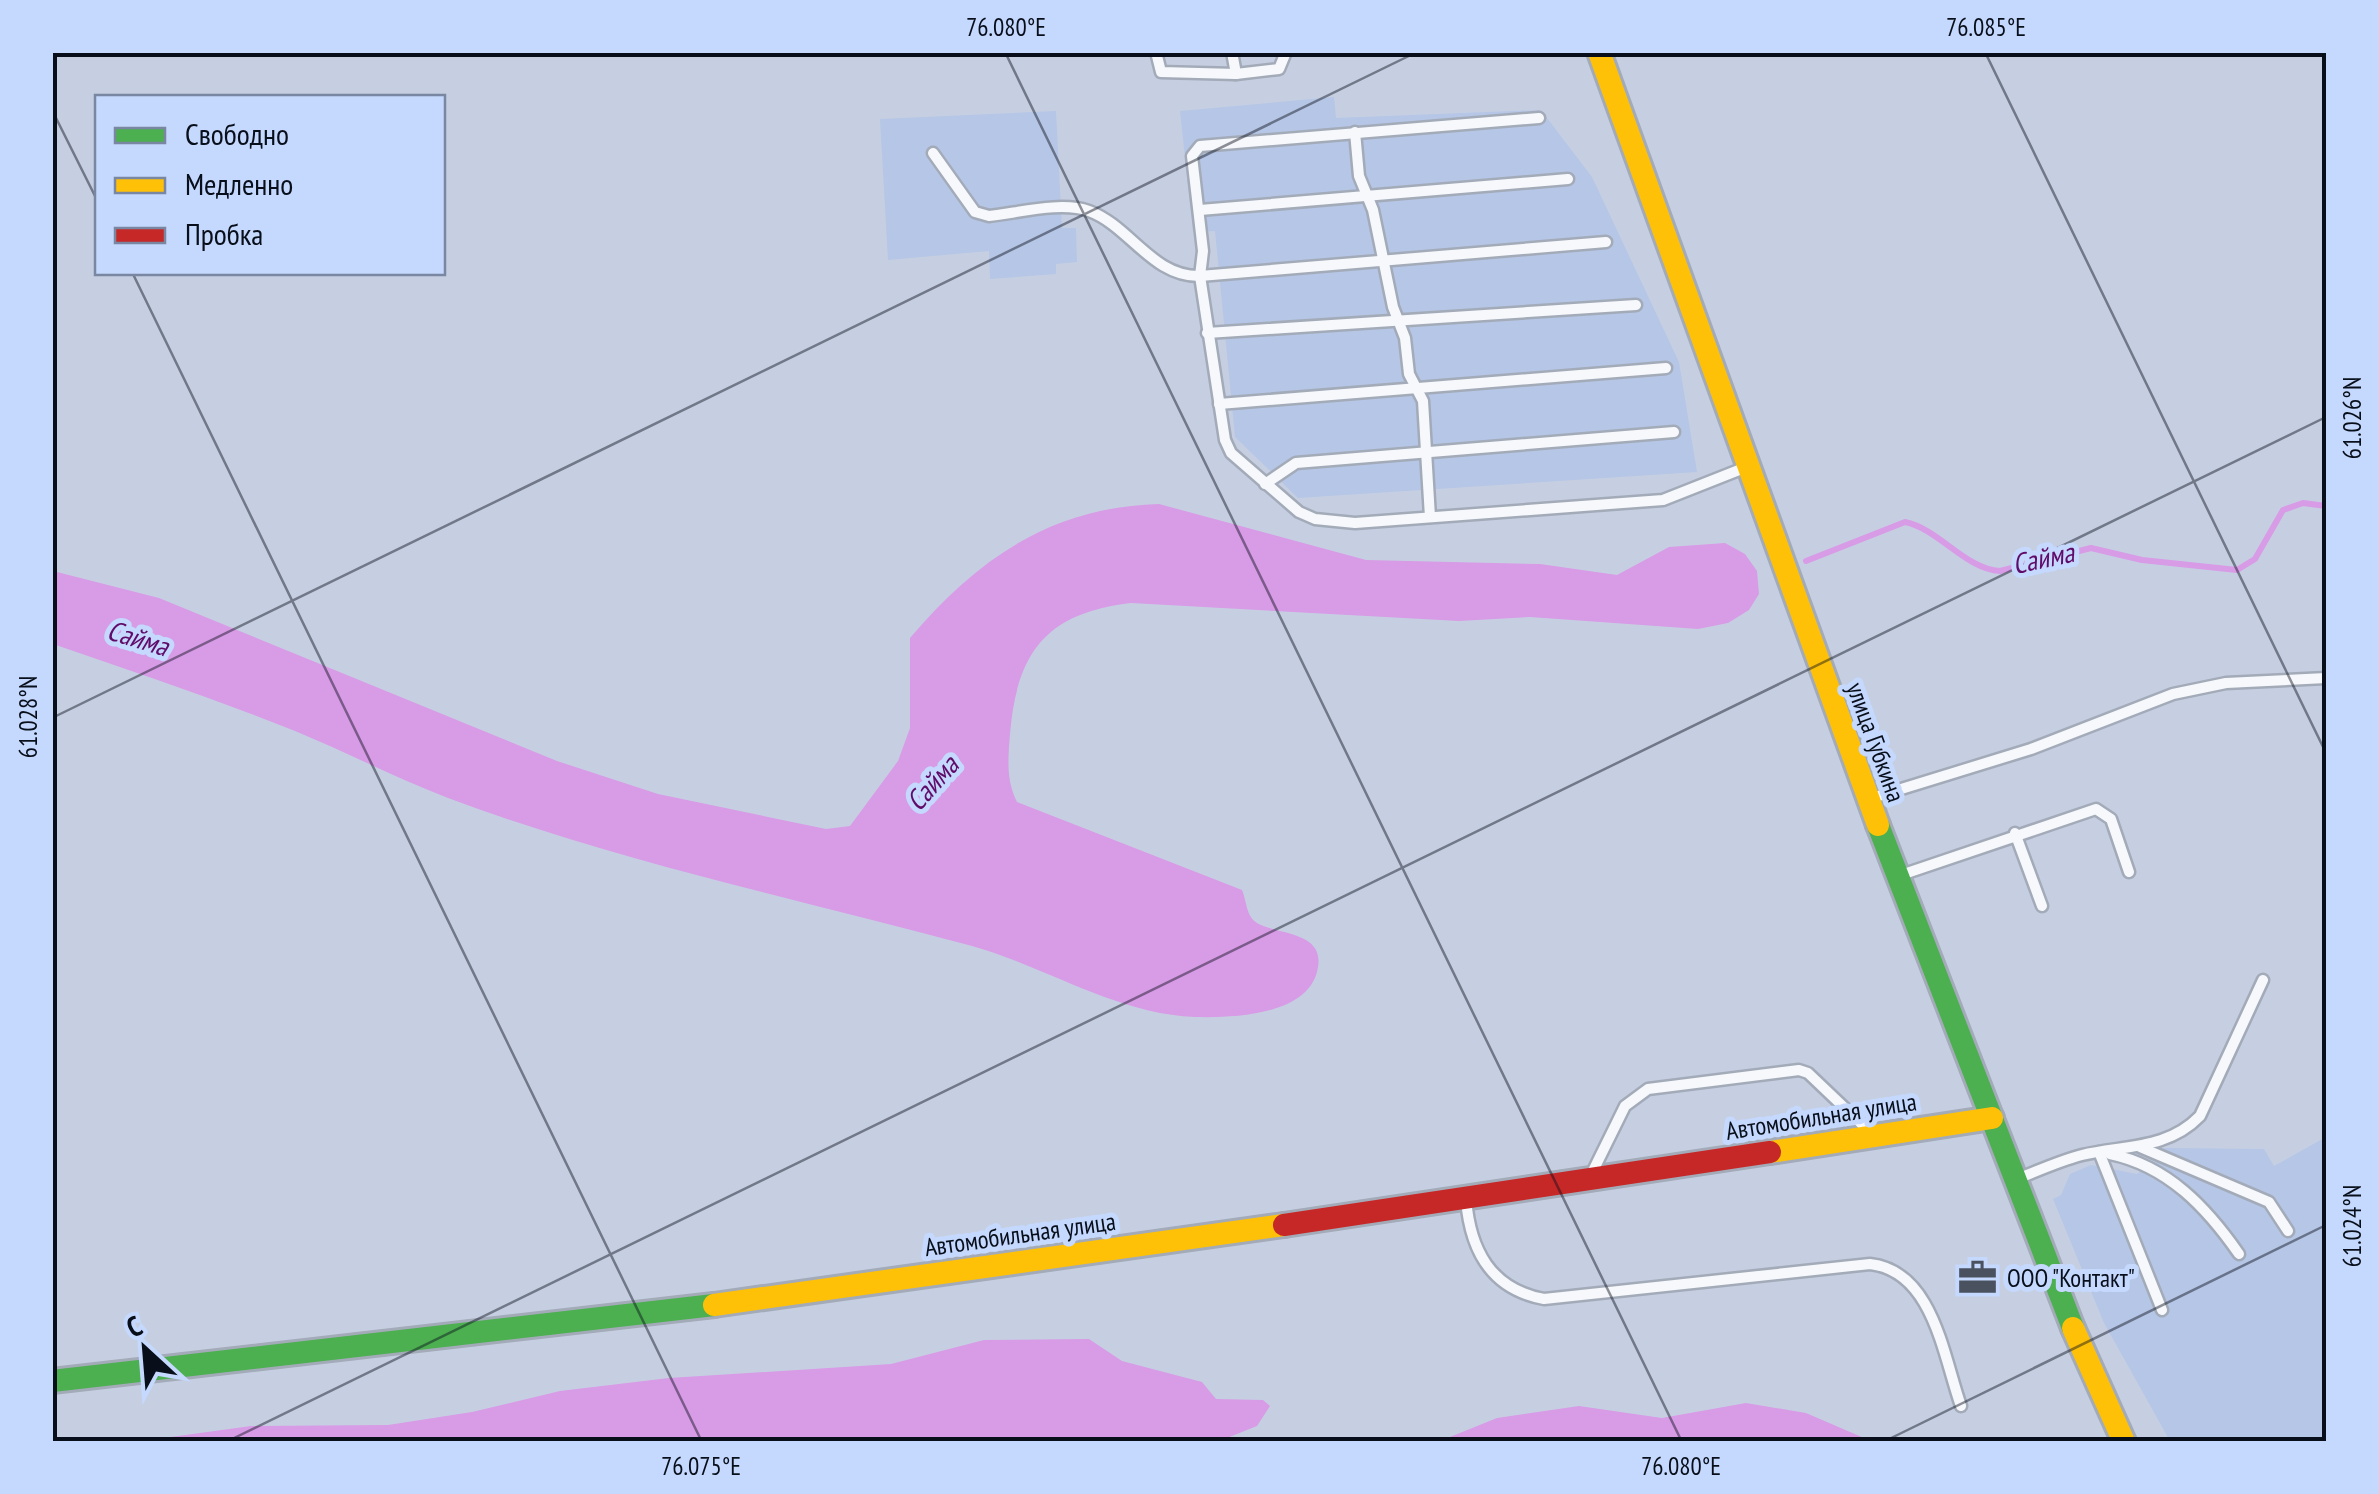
<svg xmlns="http://www.w3.org/2000/svg" width="2379" height="1494" viewBox="0 0 2379 1494" font-family="'PT Sans Narrow',sans-serif">
	<rect width="100%" height="100%" fill="#c6cfe2"/>
	<g fill="#b6c6e6">
		<path d="M 1334,97 L 1336,118 L 1541,110 L 1592,177 L 1679,362 L 1697,472 L 1298,498 L 1235,437 L 1215,231 L 1193,232 L 1180,111 Z"/>
		<path d="M 1056,111 L 1062,228 L 1076,228 L 1077,262 L 1056,264 L 1056,274 L 990,279 L 989,251 L 888,260 L 880,119 Z"/>
		<path d="M 2326,1137 L 2326,1441 L 2170,1441 L 2104,1323 L 2053,1199 L 2061,1195 L 2070,1174 L 2091,1165 L 2137,1174 L 2158,1160 L 2163,1148 L 2264,1149 L 2274,1166 Z"/>
	</g>
	<g fill="#d89be6">
		<path d="M 1159,504 L 1366,560 L 1540,564 L 1617,575 L 1669,547 L 1725,543 L 1745,554 L 1757,571 L 1759,594 L 1749,610 L 1728,623 L 1698,629 L 1530,617 L 1459,621 L 1131,603 C 1047,613 1017,651 1010,734 C 1008,759 1006,780 1017,802 L 1242,890 C 1247,902 1246,916 1257,923 C 1278,935 1324,931 1318,967 C 1311,1016 1232,1018 1195,1017 C 1116,1014 1047,967 972,946 C 797,899 617,861 448,798 C 396,778 346,752 295,731 C 215,699 134,672 53,644 L 53,571 L 159,598 L 557,761 L 658,794 L 826,829 L 850,826 L 898,761 L 910,728 L 910,638 C 977,559 1051,507 1159,504 Z"/>
		<path d="M 1089,1339 L 1122,1361 L 1202,1382 L 1216,1399 L 1263,1400 L 1270,1406 L 1257,1426 L 1217,1442 L 53,1441 L 149,1440 L 251,1426 L 388,1425 L 472,1412 L 560,1391 L 669,1378 L 891,1364 L 984,1340 Z"/>
		<path d="M 1746,1403 L 1806,1413 L 1871,1441 L 1440,1441 L 1497,1418 L 1579,1406 L 1662,1418 Z"/>
	</g>
	<g fill="none" stroke-linecap="round" stroke-linejoin="round">
		<path stroke="#d89be6" stroke-width="6" d="M 1806,561 L 1905,522 C 1939,529 1965,569 2000,571 L 2091,548 L 2142,560 L 2237,570 L 2255,559 L 2283,510 L 2303,503 L 2326,506"/>
		<defs>
			<g id="lane">
				<path d="M 1156,52 L 1161,72 L 1236,74 L 1232,52"/>
				<path d="M 1236,74 L 1279,69 L 1286,52"/>
				<path d="M 1539,118 L 1200,146 L 1192,156 L 1203,251 L 1200,276 L 1606,242"/>
				<path d="M 1355,132 L 1359,176 L 1373,210 L 1393,307 L 1405,338 L 1409,374 L 1423,401 L 1430,517"/>
				<path d="M 933,153 L 975,212 L 989,216 C 1018,213 1061,201 1089,211 C 1130,226 1152,277 1200,276 L 1225,440 L 1231,453 L 1299,512 L 1315,519 L 1355,523 L 1663,500 L 1744,468"/>
				<path d="M 1200,210 L 1568,179"/>
				<path d="M 1207,333 L 1636,305"/>
				<path d="M 1219,404 L 1666,368"/>
				<path d="M 1265,484 L 1296,463 L 1674,432"/>
				<path d="M 1872,798 L 2031,749 L 2173,694 L 2226,683 L 2326,678"/>
				<path d="M 2015,833 L 2042,906"/>
				<path d="M 1898,876 L 2096,809 L 2111,819 L 2129,872"/>
				<path d="M 2140,1147 L 2269,1202 L 2288,1231"/>
				<path d="M 2099,1152 L 2162,1310"/>
				<path d="M 2110,1154 C 2168,1166 2207,1208 2239,1254"/>
				<path d="M 1592,1173 L 1625,1106 L 1648,1089 L 1799,1070 L 1808,1073 L 1871,1133"/>
				<path d="M 2015,1180 C 2037,1171 2059,1161 2082,1155 C 2124,1145 2167,1150 2200,1116 L 2263,980"/>
				<path d="M 1466,1199 C 1470,1249 1490,1289 1544,1299 L 1870,1264 C 1933,1271 1943,1355 1961,1406"/>
			</g>
			<g id="fast">
				<path d="M 1878,825 L 2073,1328"/>
				<path d="M 52,1381 L 714,1305"/>
			</g>
			<g id="slow">
				<path d="M 1599,52 L 1878,825"/>
				<path d="M 1770,1152 L 1992,1118"/>
				<path d="M 714,1305 L 1284,1225"/>
				<path d="M 2073,1328 L 2124,1442"/>
			</g>
			<path id="jam" d="M 1284,1225 L 1770,1152"/>
		</defs>
		<use href="#lane" stroke="#a3abb9" stroke-width="15"/>
		<use href="#fast" stroke="#a3abb9" stroke-width="28"/>
		<use href="#slow" stroke="#a3abb9" stroke-width="28"/>
		<use href="#jam" stroke="#a3abb9" stroke-width="28"/>
		<use href="#lane" stroke="#f6f8fb" stroke-width="10"/>
		<use href="#fast" stroke="#4caf50" stroke-width="22"/>
		<use href="#slow" stroke="#ffc107" stroke-width="22"/>
		<use href="#jam" stroke="#c62828" stroke-width="22"/>
	</g>
	<path fill="none" stroke="#080e1a" stroke-width="2.5" stroke-opacity="0.45" d="M 1005,52 L 1682,1442M 1985,52 L 2326,753M 52,110 L 98,202M 132,272 L 702,1442M 52,718 L 1417,52M 226,1442 L 2326,417M 1883,1442 L 2326,1225"/>
	<defs>
		<symbol id="office-bare" viewBox="-9 -9 18 18"><path d="M-6-3h4V-5.5h4V-3h4V5H-6ZM-1-4.5V-3h2v-1.5ZM-6 0V1H6V0Z" fill="#4a5260" stroke="#c5d8fd" stroke-width="2.5" paint-order="stroke"/></symbol>
	</defs>
	<g fill-rule="evenodd">
		<use href="#office-bare" x="1950" y="1250" width="55" height="55"/>
	</g>
	<g text-anchor="middle" stroke-width="10" stroke-linejoin="round" paint-order="stroke">
		<g font-size="25" fill="#080e1a" stroke="#c5d8fd">
			<text transform="translate(1876 742) rotate(70)" y="9">улица Губкина</text>
			<text transform="translate(1821 1116) rotate(-9)" y="9">Автомобильная улица</text>
			<text transform="translate(1020 1234) rotate(-8)" y="9">Автомобильная улица</text>
		</g>
		<g font-size="25" fill="#080e1a" stroke="#c5d8fd" text-anchor="start">
			<text x="2007" y="1287">ООО "Контакт"</text>
		</g>
		<g font-size="28" font-style="italic" fill="#600b69" stroke="#c5d8fd">
			<text transform="translate(2043 558) rotate(-12)" y="10">Сайма</text>
			<text transform="translate(138 638) rotate(17)" y="10">Сайма</text>
			<text transform="translate(932 783) rotate(-48)" y="10">Сайма</text>
		</g>
	</g>
	<rect width="2379" height="1494" fill="none" stroke="#c5d8fd" stroke-width="110"/>
	<rect x="95" y="95" width="350" height="180" fill="#c5d8fd" stroke="#7987a2" stroke-width="2.5"/>
	<rect x="115" y="128" width="50" height="15" fill="#4caf50" stroke="#7987a2" stroke-width="2.5"/>
	<text x="185" y="145" font-size="30" fill="#080e1a">Свободно</text>
	<rect x="115" y="178" width="50" height="15" fill="#ffc107" stroke="#7987a2" stroke-width="2.5"/>
	<text x="185" y="195" font-size="30" fill="#080e1a">Медленно</text>
	<rect x="115" y="228" width="50" height="15" fill="#c62828" stroke="#7987a2" stroke-width="2.5"/>
	<text x="185" y="245" font-size="30" fill="#080e1a">Пробка</text>
	<g transform="translate(145 1349) rotate(334)" stroke="#c5d8fd" stroke-width="8" paint-order="stroke">
	<path d="M0-8L18 38L0 25L-18 38Z" fill="#080e1a"/>
	<text y="-15" font-size="28" font-weight="bold" text-anchor="middle" fill="#080e1a">С</text>
	</g>
	<rect x="55" y="55" width="2269" height="1384" fill="none" stroke="#080e1a" stroke-width="4"/>
	<g font-size="25" text-anchor="middle" fill="#080e1a">
		<text x="1006" y="36">76.080°E</text>
		<text x="1986" y="36">76.085°E</text>
		<text transform="translate(2352 418) rotate(-90)" y="9">61.026°N</text>
		<text transform="translate(28 717) rotate(-90)" y="9">61.028°N</text>
		<text transform="translate(2352 1226) rotate(-90)" y="9">61.024°N</text>
		<text x="701" y="1475">76.075°E</text>
		<text x="1681" y="1475">76.080°E</text>
	</g>
</svg>
